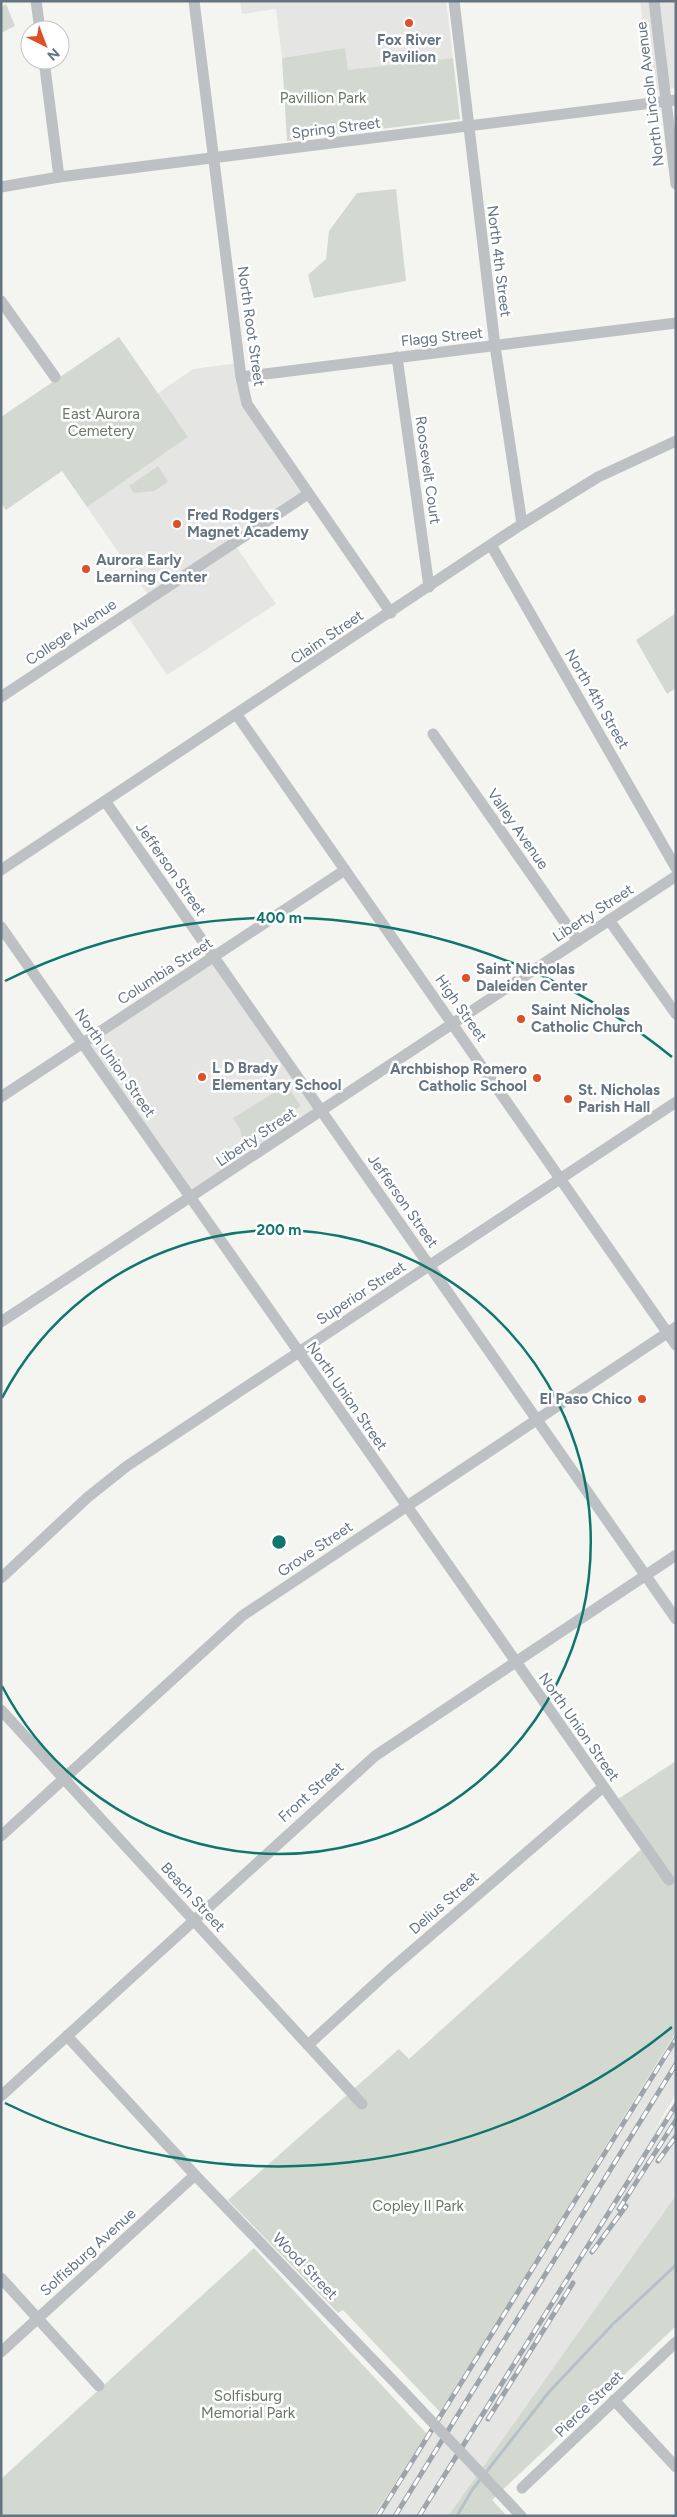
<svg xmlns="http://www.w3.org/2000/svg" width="677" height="2517" viewBox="0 0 677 2517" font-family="Figtree,sans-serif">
	<rect width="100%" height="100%" fill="#f4f4f0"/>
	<g fill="#e5e6e4">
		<path d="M 240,1 L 446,1 L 453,58 L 348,71 L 345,48 L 282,58 L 276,9 L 242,14 Z"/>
		<path d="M 640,1 L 676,1 L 676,88 L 651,91 Z"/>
		<path d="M 238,363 L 244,409 L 301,493 L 232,541 L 276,604 L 167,675 L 124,611 L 148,595 L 87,507 L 188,437 L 157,394 L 193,369 Z"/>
		<path d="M 211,957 L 317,1110 L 191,1193 L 86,1044 Z"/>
		<path d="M 676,2032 L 676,2094 L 652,2134 L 676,2100 L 676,2195 L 448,2516 L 374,2516 L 441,2413 Z"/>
	</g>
	<g fill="#d3d9d0">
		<path d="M 6,4 L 15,26 L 1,33 L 1,7 Z"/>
		<path d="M 345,48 L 348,70 L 453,58 L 460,119 L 287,141 L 282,58 Z"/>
		<path d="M 396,189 L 406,281 L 314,298 L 308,275 L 326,259 L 329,231 L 357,193 Z"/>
		<path d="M 119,337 L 188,437 L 87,507 L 62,471 L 6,510 L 1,503 L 1,417 Z"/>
		<path d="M 158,466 L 168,482 L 154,491 L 134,493 L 129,486 Z"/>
		<path d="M 676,613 L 676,688 L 667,694 L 636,640 Z"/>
		<path d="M 286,1085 L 301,1106 L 243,1144 L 240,1129 L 233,1118 Z"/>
		<path d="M 676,1761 L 676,2032 L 441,2413 L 343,2310 L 338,2313 L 228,2200 L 399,2049 L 409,2059 L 648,1843 L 618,1799 Z"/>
		<path d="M 676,2195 L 676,2326 L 492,2500 L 507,2516 L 448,2516 Z"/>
		<path d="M 254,2248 L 427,2434 L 374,2516 L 1,2516 L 1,2479 Z"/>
	</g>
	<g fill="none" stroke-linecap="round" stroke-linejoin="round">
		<path stroke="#b5c1c6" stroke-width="3" d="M 457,2516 L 472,2490 L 549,2392 L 613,2324 L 676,2265"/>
		<g stroke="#bdc1c4" stroke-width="11">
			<path d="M 36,1 L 40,30"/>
			<path d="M 194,1 L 241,377 L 247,404 L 391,613"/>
			<path d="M 454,1 L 495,346 L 522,524"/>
			<path d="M 654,1 L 676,184"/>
			<path d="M 44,60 L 59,177"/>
			<path d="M 1,187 L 59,177 L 676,100"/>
			<path d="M 1,301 L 55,377"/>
			<path d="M 397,357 L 429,587"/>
			<path d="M 241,377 L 676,323"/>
			<path d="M 491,545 L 676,868"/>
			<path d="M 1,697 L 308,494"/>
			<path d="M 237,715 L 676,1345"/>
			<path d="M 433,734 L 578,941"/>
			<path d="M 105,801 L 676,1619"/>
			<path d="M 1,870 L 522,524 L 598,477 L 676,441"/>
			<path d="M 609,920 L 676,1014"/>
			<path d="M 1,927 L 669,1880"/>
			<path d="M 1,1097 L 345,870"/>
			<path d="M 1,1322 L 676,876"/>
			<path d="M 1,1578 L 88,1497 L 127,1466 L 676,1102"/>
			<path d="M 1,1710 L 362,2104"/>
			<path d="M 1,1836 L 242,1616 L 676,1327"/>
			<path d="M 67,2036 L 195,2175 L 402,2390"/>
			<path d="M 308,2045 L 390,1970 L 603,1787"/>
			<path d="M 1,2096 L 375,1756 L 676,1555"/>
			<path d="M 1,2278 L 99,2386"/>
			<path d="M 1,2352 L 195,2175"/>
			<path d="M 614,2400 L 676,2467"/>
			<path d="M 522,2488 L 676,2342"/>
			<path d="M 507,2501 L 521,2516"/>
		</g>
		<defs>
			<g id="rail">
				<path d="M 658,2161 L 676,2136"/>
				<path d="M 619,2209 L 676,2120"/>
				<path d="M 592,2252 L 626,2206"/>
				<path d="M 488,2419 L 573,2283"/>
				<path d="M 378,2516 L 676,2039"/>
				<path d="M 395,2516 L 676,2064"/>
				<path d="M 419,2516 L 676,2105"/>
			</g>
		</defs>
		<use href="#rail" stroke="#9ea5aa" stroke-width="5"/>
		<use href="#rail" stroke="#fff" stroke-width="3" stroke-dasharray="9" stroke-linecap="butt"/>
		<path stroke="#bdc1c4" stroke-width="11" d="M 402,2390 L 507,2501"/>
	</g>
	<g fill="none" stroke="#0f766e" stroke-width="2.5">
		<path d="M2 1398A312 312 0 1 1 2 1686"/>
		<path d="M672 2027A624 624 0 0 1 5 2103M5 981A624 624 0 0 1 672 1057"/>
	</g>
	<g fill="#dd5028" stroke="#fff" stroke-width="2">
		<circle cx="409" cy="23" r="5"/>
		<circle cx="177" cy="524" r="5"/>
		<circle cx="86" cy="569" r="5"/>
		<circle cx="466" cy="978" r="5"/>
		<circle cx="521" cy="1019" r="5"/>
		<circle cx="202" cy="1077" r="5"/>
		<circle cx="537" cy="1078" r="5"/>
		<circle cx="568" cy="1099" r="5"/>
		<circle cx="642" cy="1399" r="5"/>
	</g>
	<g text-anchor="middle" stroke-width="5" stroke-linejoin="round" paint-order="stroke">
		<g font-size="15" font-weight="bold" fill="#647481" stroke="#fff" text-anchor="start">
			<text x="409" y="45" text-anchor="middle">Fox River<tspan x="409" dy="17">Pavilion</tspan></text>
			<text x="187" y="520">Fred Rodgers<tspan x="187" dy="17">Magnet Academy</tspan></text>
			<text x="96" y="565">Aurora Early<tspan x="96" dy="17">Learning Center</tspan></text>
			<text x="476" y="974">Saint Nicholas<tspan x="476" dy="17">Daleiden Center</tspan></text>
			<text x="531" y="1015">Saint Nicholas<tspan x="531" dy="17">Catholic Church</tspan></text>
			<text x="212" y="1073">L D Brady<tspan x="212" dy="17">Elementary School</tspan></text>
			<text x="527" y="1074" text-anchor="end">Archbishop Romero<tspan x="527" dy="17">Catholic School</tspan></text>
			<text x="578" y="1095">St. Nicholas<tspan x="578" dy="17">Parish Hall</tspan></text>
			<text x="632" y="1404" text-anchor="end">El Paso Chico</text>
		</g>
		<g font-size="15" fill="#647481" stroke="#fff">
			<text transform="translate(650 94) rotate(-97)" y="5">North Lincoln Avenue</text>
			<text transform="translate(336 128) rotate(-7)" y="5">Spring Street</text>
			<text transform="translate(499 261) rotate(83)" y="5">North 4th Street</text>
			<text transform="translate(251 326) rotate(82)" y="5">North Root Street</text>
			<text transform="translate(442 337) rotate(-6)" y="5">Flagg Street</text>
			<text transform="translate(428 470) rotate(82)" y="5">Roosevelt Court</text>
			<text transform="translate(71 632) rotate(-34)" y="5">College Avenue</text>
			<text transform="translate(327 637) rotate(-34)" y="5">Claim Street</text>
			<text transform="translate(597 699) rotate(60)" y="5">North 4th Street</text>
			<text transform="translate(518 829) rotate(55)" y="5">Valley Avenue</text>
			<text transform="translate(171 869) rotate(55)" y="5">Jefferson Street</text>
			<text transform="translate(593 913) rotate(-33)" y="5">Liberty Street</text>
			<text transform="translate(165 971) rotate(-33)" y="5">Columbia Street</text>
			<text transform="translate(461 1008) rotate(55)" y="5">High Street</text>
			<text transform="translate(115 1063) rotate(55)" y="5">North Union Street</text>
			<text transform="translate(256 1137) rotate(-34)" y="5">Liberty Street</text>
			<text transform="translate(403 1201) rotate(55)" y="5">Jefferson Street</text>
			<text transform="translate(361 1293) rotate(-33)" y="5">Superior Street</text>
			<text transform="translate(347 1396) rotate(55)" y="5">North Union Street</text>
			<text transform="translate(315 1549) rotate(-34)" y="5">Grove Street</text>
			<text transform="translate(579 1727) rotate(55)" y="5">North Union Street</text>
			<text transform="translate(311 1792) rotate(-42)" y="5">Front Street</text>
			<text transform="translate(193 1897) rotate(48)" y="5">Beach Street</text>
			<text transform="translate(444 1903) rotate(-41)" y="5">Delius Street</text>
			<text transform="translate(88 2252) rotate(-42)" y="5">Solfisburg Avenue</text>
			<text transform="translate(305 2266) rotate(46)" y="5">Wood Street</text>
			<text transform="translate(589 2404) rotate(-44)" y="5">Pierce Street</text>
		</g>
		<g font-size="15" fill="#677863" stroke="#fff">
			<text x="323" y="103">Pavillion Park</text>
			<text x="101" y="419">East Aurora<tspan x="101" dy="17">Cemetery</tspan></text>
			<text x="418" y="2211">Copley II Park</text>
			<text x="248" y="2401">Solfisburg<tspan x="248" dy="17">Memorial Park</tspan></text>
		</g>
	</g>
	<circle cx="279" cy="1542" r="8" fill="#0f766e" stroke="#fff" stroke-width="2.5"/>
	<g font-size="15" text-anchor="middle" font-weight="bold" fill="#0f766e" stroke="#fff" stroke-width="5" stroke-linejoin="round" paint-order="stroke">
		<text x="279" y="923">400 m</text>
		<text x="279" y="1235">200 m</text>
	</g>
	<rect width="677" height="2517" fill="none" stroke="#647481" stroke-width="5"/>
	<g transform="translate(45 45) rotate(138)"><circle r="24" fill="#ffffff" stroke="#c1c7cd"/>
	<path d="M0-4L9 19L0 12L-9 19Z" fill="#dd5028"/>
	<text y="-8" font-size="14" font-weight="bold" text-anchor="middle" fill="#647481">N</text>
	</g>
</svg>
